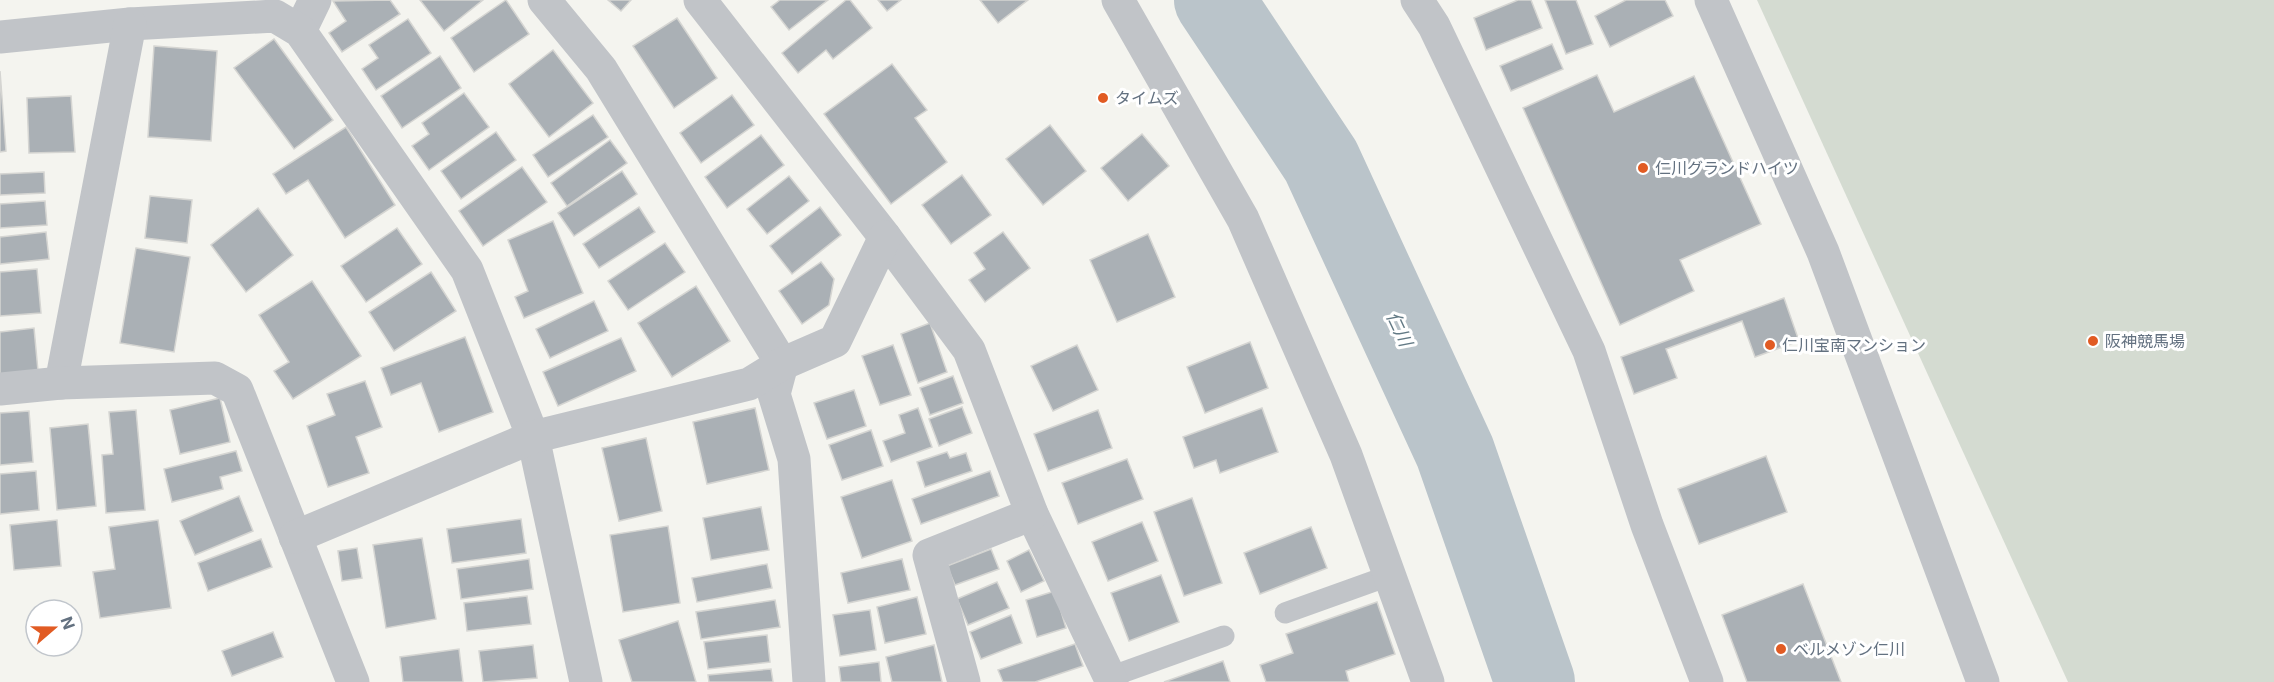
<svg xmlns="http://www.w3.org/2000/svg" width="2274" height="682" viewBox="0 0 2274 682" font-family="Inter,'Noto Sans JP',sans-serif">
	<rect width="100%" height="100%" fill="#f4f4ef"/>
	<path fill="#d4dbd1" d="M 1757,0 L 2274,0 L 2274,682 L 2068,682 Z"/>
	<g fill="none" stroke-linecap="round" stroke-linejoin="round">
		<path stroke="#bac4ca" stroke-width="80" d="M 1214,0 L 1321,161 L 1455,452 L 1535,682"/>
	</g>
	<g fill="#aab0b5" stroke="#d5d5d2" stroke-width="1.5">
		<path d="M 390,0 L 400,14 L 342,52 L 329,33 L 346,21 L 333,1 Z"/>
		<path d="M 420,0 L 483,0 L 444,31 Z"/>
		<path d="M 506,0 L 529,34 L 474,72 L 451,38 Z"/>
		<path d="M 608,0 L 631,0 L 621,11 Z"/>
		<path d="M 780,0 L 828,0 L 789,30 L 771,7 Z"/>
		<path d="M 846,0 L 850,0 L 872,28 L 833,59 L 826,50 L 798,73 L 782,53 Z"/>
		<path d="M 878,0 L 901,0 L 887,11 Z"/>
		<path d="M 980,0 L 1028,0 L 998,23 Z"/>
		<path d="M 1518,0 L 1531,0 L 1542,28 L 1486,50 L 1474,18 Z"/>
		<path d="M 1545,0 L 1576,0 L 1593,44 L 1566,54 Z"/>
		<path d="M 1626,0 L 1665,0 L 1673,16 L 1610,47 L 1595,16 Z"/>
		<path d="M 677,18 L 717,78 L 674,108 L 633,46 Z"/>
		<path d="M 408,19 L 431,53 L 376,90 L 362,69 L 378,58 L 369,45 Z"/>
		<path d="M 274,39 L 333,120 L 294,149 L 234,68 Z"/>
		<path d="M 1552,44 L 1563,69 L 1511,91 L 1500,66 Z"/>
		<path d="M 154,46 L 217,51 L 211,141 L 148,137 Z"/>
		<path d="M 553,50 L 593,103 L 549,137 L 509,84 Z"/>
		<path d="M 440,56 L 461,88 L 402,128 L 381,96 Z"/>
		<path d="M 892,64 L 927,110 L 915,118 L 947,162 L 891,204 L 824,114 Z"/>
		<path d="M 0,71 L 6,151 L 0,152 Z"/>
		<path d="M 1597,75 L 1614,112 L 1694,76 L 1761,224 L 1680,260 L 1694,291 L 1620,325 L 1523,108 Z"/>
		<path d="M 464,93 L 489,127 L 429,170 L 412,146 L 429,134 L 422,123 Z"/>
		<path d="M 732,95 L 754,125 L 701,163 L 680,133 Z"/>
		<path d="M 71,96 L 75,152 L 29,153 L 27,98 Z"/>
		<path d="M 593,115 L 608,137 L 548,177 L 533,155 Z"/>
		<path d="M 1050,125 L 1086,171 L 1043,205 L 1006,159 Z"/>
		<path d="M 346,127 L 395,205 L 345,238 L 308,180 L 286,194 L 273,174 Z"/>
		<path d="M 496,132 L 516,160 L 461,199 L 441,171 Z"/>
		<path d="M 1142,134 L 1169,166 L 1128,201 L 1101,168 Z"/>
		<path d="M 761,135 L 784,165 L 727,208 L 705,177 Z"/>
		<path d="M 610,140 L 627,163 L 567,206 L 551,183 Z"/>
		<path d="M 522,167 L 547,202 L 483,246 L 459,211 Z"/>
		<path d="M 622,171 L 637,194 L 574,236 L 558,213 Z"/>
		<path d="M 44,172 L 45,193 L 0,195 L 0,174 Z"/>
		<path d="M 962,175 L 991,215 L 951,244 L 922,205 Z"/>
		<path d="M 789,176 L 809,201 L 767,234 L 747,209 Z"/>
		<path d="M 150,196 L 192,200 L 187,243 L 145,238 Z"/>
		<path d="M 45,201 L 47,225 L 0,228 L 0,204 Z"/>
		<path d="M 639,207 L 655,232 L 599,268 L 583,244 Z"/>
		<path d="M 820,207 L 841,235 L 792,274 L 770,246 Z"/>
		<path d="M 258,208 L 293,255 L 246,292 L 211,245 Z"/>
		<path d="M 553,221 L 583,293 L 524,318 L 515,297 L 528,291 L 508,240 Z"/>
		<path d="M 397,228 L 422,264 L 366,302 L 341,266 Z"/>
		<path d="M 46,232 L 49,259 L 0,264 L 0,237 Z"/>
		<path d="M 1003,232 L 1030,268 L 985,302 L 969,280 L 985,269 L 974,253 Z"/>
		<path d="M 1148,234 L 1175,297 L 1117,322 L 1090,260 Z"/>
		<path d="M 665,243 L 685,272 L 628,310 L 608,281 Z"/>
		<path d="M 136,248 L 190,257 L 174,352 L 120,343 Z"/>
		<path d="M 821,262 L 834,279 L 829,305 L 802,324 L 779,291 Z"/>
		<path d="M 37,269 L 41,313 L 0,316 L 0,272 Z"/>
		<path d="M 431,272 L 456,311 L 394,351 L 369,312 Z"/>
		<path d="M 312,281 L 361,356 L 293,399 L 274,371 L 289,362 L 259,315 Z"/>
		<path d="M 696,286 L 730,341 L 672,377 L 638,323 Z"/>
		<path d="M 1784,298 L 1799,341 L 1755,357 L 1742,321 L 1666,349 L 1677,378 L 1634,394 L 1621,357 Z"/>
		<path d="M 594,301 L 608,331 L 550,358 L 536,329 Z"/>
		<path d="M 930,323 L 947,372 L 918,383 L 901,334 Z"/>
		<path d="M 34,328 L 38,371 L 0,375 L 0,332 Z"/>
		<path d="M 465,337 L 493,412 L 439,432 L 421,383 L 391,395 L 381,368 Z"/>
		<path d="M 621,338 L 636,371 L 558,406 L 543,372 Z"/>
		<path d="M 1250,342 L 1268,388 L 1205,413 L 1187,367 Z"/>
		<path d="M 893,345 L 911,395 L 880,405 L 862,356 Z"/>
		<path d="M 1077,345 L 1098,390 L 1053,411 L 1031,366 Z"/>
		<path d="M 953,376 L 963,403 L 930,415 L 920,388 Z"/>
		<path d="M 365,381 L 382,427 L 356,437 L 369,473 L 328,487 L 307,426 L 335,415 L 327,394 Z"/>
		<path d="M 854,390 L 866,426 L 827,439 L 814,403 Z"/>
		<path d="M 220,398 L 230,442 L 180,454 L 170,410 Z"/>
		<path d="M 962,407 L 972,433 L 939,446 L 929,419 Z"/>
		<path d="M 755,408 L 769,470 L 707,484 L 693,422 Z"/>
		<path d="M 918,408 L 932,447 L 891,462 L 883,441 L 905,433 L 899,415 Z"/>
		<path d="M 1262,408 L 1278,452 L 1220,473 L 1216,460 L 1194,468 L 1183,437 Z"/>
		<path d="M 136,410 L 145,510 L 106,513 L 102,455 L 113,454 L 109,412 Z"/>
		<path d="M 1098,410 L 1112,448 L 1048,471 L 1034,434 Z"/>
		<path d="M 29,411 L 33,462 L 0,465 L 0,413 Z"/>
		<path d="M 88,424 L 96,506 L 57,510 L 50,428 Z"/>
		<path d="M 871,430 L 883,466 L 842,480 L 829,445 Z"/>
		<path d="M 646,438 L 662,511 L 619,521 L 602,448 Z"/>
		<path d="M 236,451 L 242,471 L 220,477 L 223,489 L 172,502 L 164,469 Z"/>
		<path d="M 947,452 L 950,458 L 966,453 L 972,471 L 925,487 L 917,462 Z"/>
		<path d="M 1766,456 L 1787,512 L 1699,544 L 1678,489 Z"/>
		<path d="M 1127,459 L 1143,499 L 1078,524 L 1062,483 Z"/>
		<path d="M 36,471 L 39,510 L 0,514 L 0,474 Z"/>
		<path d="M 990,471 L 999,496 L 921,524 L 912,499 Z"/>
		<path d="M 892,480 L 912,541 L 862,558 L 841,497 Z"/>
		<path d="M 239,496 L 253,531 L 195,555 L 180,521 Z"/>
		<path d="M 1192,498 L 1222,583 L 1184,596 L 1154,512 Z"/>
		<path d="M 761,507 L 769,550 L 711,560 L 703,518 Z"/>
		<path d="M 521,519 L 526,553 L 452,563 L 447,529 Z"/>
		<path d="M 57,520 L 61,566 L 14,570 L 10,525 Z"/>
		<path d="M 158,520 L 171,608 L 100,618 L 93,572 L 115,569 L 109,527 Z"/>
		<path d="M 1142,522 L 1158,561 L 1108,581 L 1092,542 Z"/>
		<path d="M 668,526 L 680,603 L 623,612 L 610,535 Z"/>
		<path d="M 1311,527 L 1327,568 L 1260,594 L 1244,553 Z"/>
		<path d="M 422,538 L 436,619 L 386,628 L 373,545 Z"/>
		<path d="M 261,539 L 272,567 L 208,591 L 198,563 Z"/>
		<path d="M 357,548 L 362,578 L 342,581 L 338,551 Z"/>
		<path d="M 991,549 L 999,569 L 955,585 L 947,566 Z"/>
		<path d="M 1029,550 L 1044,581 L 1021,592 L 1007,561 Z"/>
		<path d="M 529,559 L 533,589 L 461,599 L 457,569 Z"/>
		<path d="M 902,559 L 910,590 L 848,603 L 841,573 Z"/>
		<path d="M 767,564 L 772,588 L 697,602 L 692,578 Z"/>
		<path d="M 1161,575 L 1179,622 L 1129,641 L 1111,593 Z"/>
		<path d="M 997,582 L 1009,608 L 968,625 L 957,599 Z"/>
		<path d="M 1803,584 L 1841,682 L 1747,682 L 1722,615 Z"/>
		<path d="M 1055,591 L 1066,628 L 1037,637 L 1026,600 Z"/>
		<path d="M 527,596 L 531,624 L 467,631 L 464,603 Z"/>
		<path d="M 917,597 L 926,634 L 885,643 L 877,607 Z"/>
		<path d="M 775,600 L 780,627 L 701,639 L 696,612 Z"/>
		<path d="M 1377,602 L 1395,654 L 1346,671 L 1349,682 L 1266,682 L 1260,665 L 1293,653 L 1286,634 Z"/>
		<path d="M 870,610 L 876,650 L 840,656 L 833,615 Z"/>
		<path d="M 1011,615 L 1022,643 L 981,659 L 970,632 Z"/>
		<path d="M 678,621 L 696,682 L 632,682 L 619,640 Z"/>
		<path d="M 273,632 L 283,657 L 232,676 L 222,651 Z"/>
		<path d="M 767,635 L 770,662 L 708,669 L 704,642 Z"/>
		<path d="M 1075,644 L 1083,666 L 1035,682 L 1003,682 L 998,670 Z"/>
		<path d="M 533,645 L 537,678 L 483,682 L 479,651 Z"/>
		<path d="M 934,645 L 942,682 L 892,682 L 886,657 Z"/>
		<path d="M 459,649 L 463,682 L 403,682 L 400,657 Z"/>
		<path d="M 1223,661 L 1230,682 L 1164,682 Z"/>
		<path d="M 879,662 L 881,682 L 841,682 L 839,667 Z"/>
		<path d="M 771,669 L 773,682 L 709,682 L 708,675 Z"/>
	</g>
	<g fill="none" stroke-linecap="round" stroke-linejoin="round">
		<g stroke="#c1c4c8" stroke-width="21">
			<path d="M 1285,613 L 1391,575"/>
			<path d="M 1110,677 L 1224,636"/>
		</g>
		<g stroke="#c1c4c8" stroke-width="33">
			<path d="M 544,0 L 601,69 L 782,364 L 774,394 L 794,459 L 809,682"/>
			<path d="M 700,0 L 885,237 L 969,350 L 1032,514 L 1112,682"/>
			<path d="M 1118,0 L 1243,219 L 1346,455 L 1428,682"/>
			<path d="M 1417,0 L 1434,26 L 1589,351 L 1647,525 L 1707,682"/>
			<path d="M 300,31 L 315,0"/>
			<path d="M 0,37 L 130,24 L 275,16 L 300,31 L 467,270 L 533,437 L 586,682"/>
			<path d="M 61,383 L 130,24"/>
			<path d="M 0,389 L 61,383 L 215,378 L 237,390 L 353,682"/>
			<path d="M 295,537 L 533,437 L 749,384 L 782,364 L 835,341 L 885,237"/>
			<path d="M 964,682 L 929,555 L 1032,514"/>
		</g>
		<path stroke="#c1c4c8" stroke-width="33" d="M 1711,0 L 1823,252 L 1983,682"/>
	</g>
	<g fill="#e15b23" stroke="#fff" stroke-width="2">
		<circle cx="1103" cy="98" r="6"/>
		<circle cx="1643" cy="168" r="6"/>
		<circle cx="2093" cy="341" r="6"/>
		<circle cx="1770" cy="345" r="6"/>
		<circle cx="1781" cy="649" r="6"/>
	</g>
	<g text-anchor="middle" stroke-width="6" stroke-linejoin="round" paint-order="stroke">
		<g font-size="16" fill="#637180" stroke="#fff" text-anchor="start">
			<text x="1115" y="104">タイムズ</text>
			<text x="1655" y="174">仁川グランドハイツ</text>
			<text x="2105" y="347">阪神競馬場</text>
			<text x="1782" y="351">仁川宝南マンション</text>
			<text x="1793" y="655">ベルメゾン仁川</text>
		</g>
		<g font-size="18" font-style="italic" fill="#637a85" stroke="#fff">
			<text transform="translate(1399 329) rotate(65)" y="6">仁川</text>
		</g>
	</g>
	<g transform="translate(54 628) rotate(70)"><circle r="28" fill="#ffffff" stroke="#c1c6cc" stroke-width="1.5"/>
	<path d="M0-4.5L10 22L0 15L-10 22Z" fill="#e15b23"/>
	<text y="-9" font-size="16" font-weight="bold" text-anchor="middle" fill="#637180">N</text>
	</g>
</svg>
